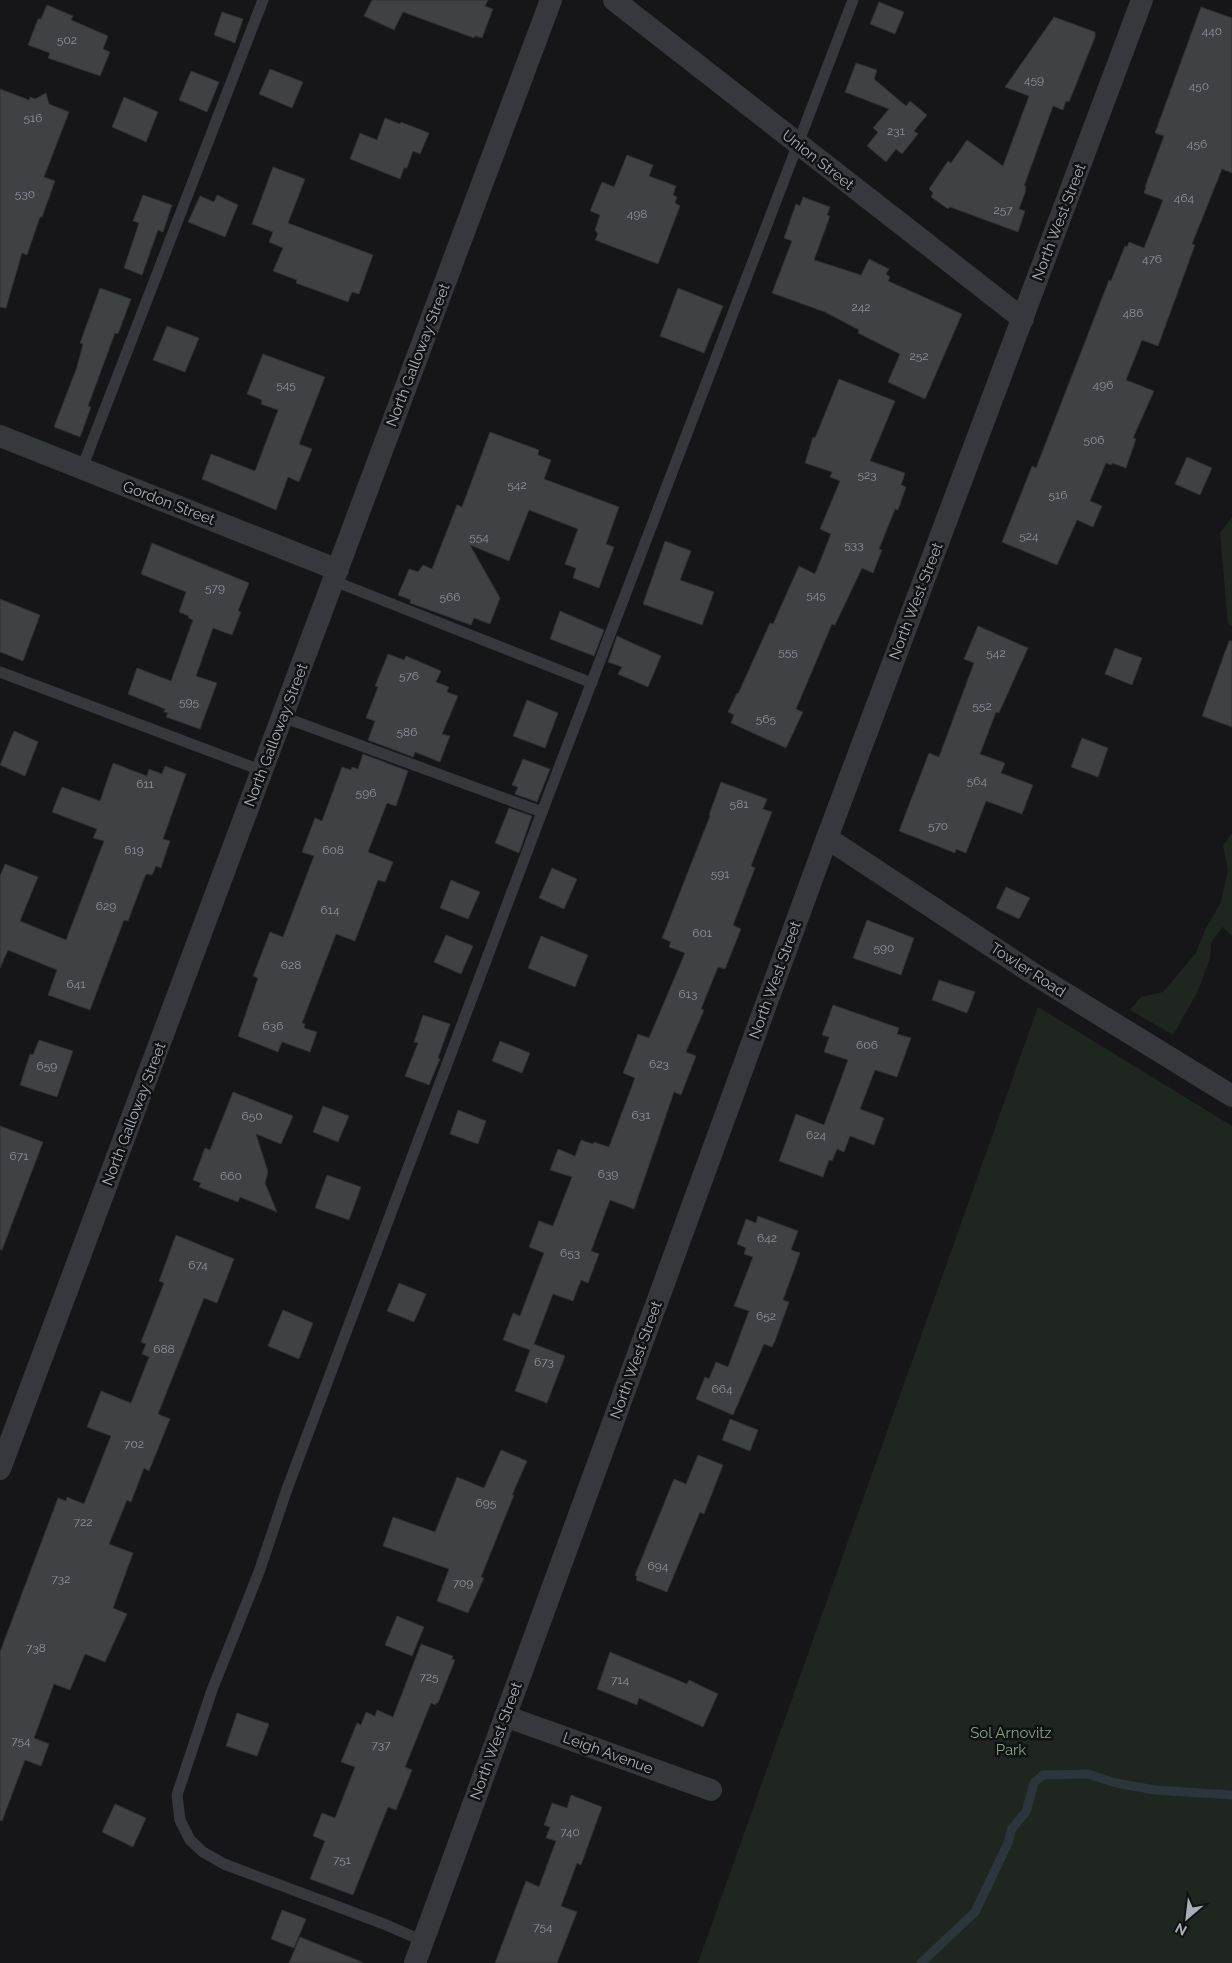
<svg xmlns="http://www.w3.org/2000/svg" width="1232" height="1963" viewBox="0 0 1232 1963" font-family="Raleway,sans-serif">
	<rect width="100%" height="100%" fill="#161618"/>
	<g fill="#1e261f">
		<path d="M 1232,517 L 1232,626 L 1228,624 L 1220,533 Z"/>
		<path d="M 1232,833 L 1232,936 L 1223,927 L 1211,942 L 1210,958 L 1197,993 L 1173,1035 L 1130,1010 L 1141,997 L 1163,992 L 1196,953 L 1205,930 L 1221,902 L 1228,870 L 1223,846 Z"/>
		<path d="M 1038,1007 L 1232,1126 L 1232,1963 L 698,1963 Z"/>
	</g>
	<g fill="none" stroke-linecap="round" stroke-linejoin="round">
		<path stroke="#2c353c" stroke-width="9" d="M 921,1963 L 975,1912 L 1008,1843 L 1012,1828 L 1026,1812 L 1034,1783 L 1043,1775 L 1088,1774 L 1116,1783 L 1155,1790 L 1232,1795"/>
	</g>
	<g fill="#404145" stroke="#303034">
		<path d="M 372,0 L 488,0 L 485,6 L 493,9 L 482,38 L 475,36 L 474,38 L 403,12 L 394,30 L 364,16 Z"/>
		<path d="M 879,2 L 904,12 L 895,34 L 870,24 Z"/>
		<path d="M 47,5 L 73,16 L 71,20 L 108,36 L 103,49 L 110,52 L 100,76 L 48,58 L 50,53 L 28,45 L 38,19 L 41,19 Z"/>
		<path d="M 1201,7 L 1232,18 L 1232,173 L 1222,169 L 1192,244 L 1195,245 L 1158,346 L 1142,340 L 1126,380 L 1154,391 L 1133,438 L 1136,439 L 1126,468 L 1112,463 L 1111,465 L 1106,463 L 1090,501 L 1102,506 L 1093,527 L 1077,520 L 1057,565 L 1002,542 L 1032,466 L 1036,468 L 1109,280 L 1111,281 L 1125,246 L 1127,247 L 1129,242 L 1144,248 L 1163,200 L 1144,193 L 1146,187 L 1145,187 L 1164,136 L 1155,133 Z"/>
		<path d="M 222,12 L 243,19 L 235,43 L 214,35 Z"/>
		<path d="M 1054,17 L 1095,32 L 1095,37 L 1069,102 L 1066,101 L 1063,110 L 1053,106 L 1024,186 L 1026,186 L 1025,193 L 1019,209 L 1025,211 L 1018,232 L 950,207 L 948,209 L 931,197 L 933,193 L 929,189 L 948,161 L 951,163 L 967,140 L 1003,166 L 1029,96 L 1005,87 Z"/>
		<path d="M 856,63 L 877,70 L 874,79 L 906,106 L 910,101 L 927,115 L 914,131 L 918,134 L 902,154 L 896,149 L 886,162 L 867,146 L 878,132 L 873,128 L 889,109 L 845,92 Z"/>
		<path d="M 270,69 L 303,82 L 292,108 L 259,94 Z"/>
		<path d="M 191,71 L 219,82 L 207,112 L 179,100 Z"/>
		<path d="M 0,89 L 29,100 L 30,97 L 35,99 L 46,93 L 49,104 L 69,112 L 44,177 L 55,181 L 42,217 L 40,217 L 27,255 L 22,253 L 6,308 L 0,307 Z"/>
		<path d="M 124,97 L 158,112 L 146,142 L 112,127 Z"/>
		<path d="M 385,118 L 400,124 L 401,122 L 429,133 L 420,154 L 413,151 L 407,168 L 404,168 L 400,179 L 350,159 L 360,133 L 377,140 Z"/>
		<path d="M 627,155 L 653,165 L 649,176 L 676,186 L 673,195 L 677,197 L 675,203 L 680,206 L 658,264 L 595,240 L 598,234 L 595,230 L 600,215 L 590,211 L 602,182 L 614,187 Z"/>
		<path d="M 273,167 L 305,179 L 288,223 L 373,255 L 359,294 L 352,292 L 348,302 L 296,283 L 297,280 L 273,271 L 283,248 L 269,242 L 273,232 L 252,224 Z"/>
		<path d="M 143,195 L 172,205 L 163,232 L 158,230 L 142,275 L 124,268 L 139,223 L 133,221 Z"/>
		<path d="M 217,195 L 238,205 L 225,237 L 188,222 L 200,196 L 214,202 Z"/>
		<path d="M 803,197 L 830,207 L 827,215 L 830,216 L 814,260 L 861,275 L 869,259 L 889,269 L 886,274 L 890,277 L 888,281 L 962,314 L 925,399 L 888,382 L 900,354 L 858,333 L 859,330 L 825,312 L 772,293 L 792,241 L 784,238 L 796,204 L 800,206 Z"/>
		<path d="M 100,288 L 131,299 L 118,334 L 115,333 L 88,406 L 91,407 L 80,437 L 54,427 L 77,367 L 83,344 L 80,343 Z"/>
		<path d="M 678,288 L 723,306 L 704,353 L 660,336 Z"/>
		<path d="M 167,326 L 199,338 L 185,372 L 153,360 Z"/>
		<path d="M 263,354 L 325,377 L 299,444 L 312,449 L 299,482 L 288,477 L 276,510 L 202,479 L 211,454 L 255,471 L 278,410 L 261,404 L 262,400 L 247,394 Z"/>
		<path d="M 839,379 L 895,401 L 870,461 L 905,473 L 901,485 L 906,487 L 898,510 L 895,509 L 879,549 L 882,550 L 873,573 L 862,568 L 835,625 L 832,624 L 796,709 L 803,712 L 786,748 L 731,723 L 734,715 L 728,712 L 737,693 L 738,694 L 770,623 L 773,624 L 799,566 L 815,574 L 831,534 L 820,529 L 840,481 L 830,477 L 832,472 L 805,463 L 813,437 L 815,438 Z"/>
		<path d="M 490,432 L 539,450 L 538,455 L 551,460 L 544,479 L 619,507 L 606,544 L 614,547 L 599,588 L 573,578 L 576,568 L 565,564 L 578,529 L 529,510 L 509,561 L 470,545 L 500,598 L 490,624 L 474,618 L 471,625 L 410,603 L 411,600 L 398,595 L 409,569 L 418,572 L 423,565 L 432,569 L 457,505 L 462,507 Z"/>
		<path d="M 1187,457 L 1212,468 L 1200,495 L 1175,484 Z"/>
		<path d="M 665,541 L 691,551 L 680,580 L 714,592 L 702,625 L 643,604 Z"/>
		<path d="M 152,543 L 249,583 L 238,611 L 241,612 L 232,635 L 213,628 L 196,676 L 217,683 L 200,729 L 166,717 L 168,713 L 164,712 L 165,709 L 128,694 L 137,668 L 171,681 L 193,620 L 188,618 L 189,616 L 179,612 L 186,592 L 141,574 Z"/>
		<path d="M 0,599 L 40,615 L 23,661 L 0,652 Z"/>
		<path d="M 560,611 L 604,630 L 594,656 L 550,639 Z"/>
		<path d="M 978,626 L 1028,648 L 999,713 L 996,712 L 980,754 L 1005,763 L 1001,773 L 1033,785 L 1022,814 L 986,801 L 966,853 L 956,849 L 955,853 L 899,831 L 929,753 L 939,757 L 974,663 L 964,659 Z"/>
		<path d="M 617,636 L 661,656 L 648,687 L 618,674 L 622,667 L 608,662 Z"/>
		<path d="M 1229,641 L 1232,641 L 1232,727 L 1202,716 Z"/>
		<path d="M 1115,648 L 1142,658 L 1132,685 L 1105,674 Z"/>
		<path d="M 388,654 L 404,660 L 406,656 L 441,671 L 436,682 L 449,687 L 447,692 L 458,696 L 442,734 L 450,736 L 440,762 L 415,752 L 413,757 L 368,740 L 375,721 L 366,718 L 378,687 L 375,686 Z"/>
		<path d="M 527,700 L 558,713 L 545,748 L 513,736 Z"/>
		<path d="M 14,731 L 38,742 L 25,776 L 0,765 Z"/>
		<path d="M 1082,738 L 1108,748 L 1098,777 L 1071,767 Z"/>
		<path d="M 363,754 L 408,771 L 396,806 L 387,803 L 368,852 L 393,862 L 385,882 L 378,880 L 355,941 L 336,934 L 302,1023 L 305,1024 L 304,1028 L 317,1032 L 310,1052 L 282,1042 L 278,1052 L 238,1036 L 258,978 L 253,976 L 270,932 L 283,937 L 314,856 L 302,852 L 315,818 L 322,821 L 342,767 L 351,770 L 352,767 L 358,769 Z"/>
		<path d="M 523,759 L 550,769 L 537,802 L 515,794 L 518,787 L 512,785 Z"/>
		<path d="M 113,763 L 147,776 L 149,769 L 162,774 L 165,766 L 186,774 L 163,839 L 170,841 L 161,868 L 156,866 L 152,875 L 147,874 L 145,876 L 128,921 L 124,920 L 90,1010 L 48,995 L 57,970 L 8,950 L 0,968 L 0,876 L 5,864 L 38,877 L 20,921 L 66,940 L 104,841 L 93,838 L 97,829 L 52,812 L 62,787 L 100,801 Z"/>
		<path d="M 721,782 L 767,799 L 763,809 L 772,812 L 751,866 L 755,868 L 733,925 L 741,929 L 725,969 L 718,967 L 701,1009 L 704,1010 L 686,1052 L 696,1056 L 681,1095 L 674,1092 L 634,1209 L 610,1200 L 591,1251 L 599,1254 L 588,1283 L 581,1280 L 573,1301 L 553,1294 L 534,1344 L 565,1356 L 547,1403 L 515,1391 L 530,1350 L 503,1340 L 513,1313 L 520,1316 L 544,1253 L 529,1247 L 539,1221 L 553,1226 L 572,1177 L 550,1170 L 558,1149 L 575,1156 L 581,1140 L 593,1144 L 594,1142 L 609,1147 L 635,1078 L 623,1073 L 638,1034 L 649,1038 L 685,953 L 669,947 L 671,942 L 662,938 L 710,816 L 709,815 Z"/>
		<path d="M 509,808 L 532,816 L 519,853 L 495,843 Z"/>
		<path d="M 552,868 L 577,879 L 564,909 L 539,898 Z"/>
		<path d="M 451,880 L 480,892 L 468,919 L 440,908 Z"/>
		<path d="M 1006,887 L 1030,898 L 1019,919 L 996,908 Z"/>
		<path d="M 867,920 L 914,938 L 901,975 L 853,958 Z"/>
		<path d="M 446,935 L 473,946 L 461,974 L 434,962 Z"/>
		<path d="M 541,936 L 588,955 L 575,987 L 528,968 Z"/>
		<path d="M 939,980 L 975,992 L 967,1013 L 932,1000 Z"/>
		<path d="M 833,1005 L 899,1028 L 897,1034 L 911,1038 L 897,1077 L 875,1070 L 860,1109 L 884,1118 L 874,1145 L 850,1136 L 844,1152 L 837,1149 L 832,1161 L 829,1160 L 823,1177 L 779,1161 L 796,1114 L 824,1125 L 848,1060 L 824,1052 L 829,1037 L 822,1035 Z"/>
		<path d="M 423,1015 L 450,1024 L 438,1058 L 440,1059 L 429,1085 L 405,1076 L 418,1043 L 414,1042 Z"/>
		<path d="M 39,1040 L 73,1051 L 57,1097 L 20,1085 L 30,1054 L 33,1055 Z"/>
		<path d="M 500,1041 L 530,1053 L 522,1073 L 492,1061 Z"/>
		<path d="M 233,1092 L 293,1116 L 281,1144 L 256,1134 L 268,1172 L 265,1183 L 277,1212 L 240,1197 L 238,1202 L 199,1187 L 201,1183 L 193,1180 L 205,1148 L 210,1150 Z"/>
		<path d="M 323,1106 L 349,1116 L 338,1142 L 313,1132 Z"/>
		<path d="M 458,1110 L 486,1121 L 478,1144 L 450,1134 Z"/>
		<path d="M 0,1126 L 43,1142 L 2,1250 L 0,1249 Z"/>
		<path d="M 327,1175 L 361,1187 L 349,1220 L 315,1208 Z"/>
		<path d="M 758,1216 L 798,1231 L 791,1250 L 800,1253 L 783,1300 L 789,1302 L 775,1341 L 772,1347 L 764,1344 L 733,1415 L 696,1399 L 705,1377 L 709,1379 L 716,1362 L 728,1367 L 749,1311 L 734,1306 L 753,1257 L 744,1254 L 746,1248 L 737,1244 L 746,1219 L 756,1223 Z"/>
		<path d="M 176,1235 L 234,1259 L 217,1303 L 204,1298 L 158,1414 L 170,1419 L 149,1471 L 144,1468 L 131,1502 L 127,1500 L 109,1544 L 133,1553 L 113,1608 L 127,1614 L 105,1662 L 85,1654 L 70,1690 L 54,1684 L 34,1738 L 49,1744 L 41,1766 L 25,1760 L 2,1821 L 0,1820 L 0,1652 L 58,1498 L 66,1501 L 67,1497 L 84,1504 L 111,1436 L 87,1427 L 101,1391 L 131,1403 L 149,1357 L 142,1354 L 146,1344 L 141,1342 L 164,1283 L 159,1281 Z"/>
		<path d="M 399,1283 L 426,1294 L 414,1322 L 387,1311 Z"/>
		<path d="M 283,1310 L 313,1323 L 299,1359 L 268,1346 Z"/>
		<path d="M 730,1419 L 758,1430 L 750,1451 L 722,1440 Z"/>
		<path d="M 501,1450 L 527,1461 L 512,1495 L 514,1495 L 481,1577 L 484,1578 L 468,1613 L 437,1601 L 449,1569 L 383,1546 L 393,1517 L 435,1532 L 457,1477 L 484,1488 Z"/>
		<path d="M 698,1455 L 723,1465 L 704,1514 L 700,1512 L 667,1592 L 636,1580 L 637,1577 L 635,1575 L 674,1479 L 686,1484 Z"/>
		<path d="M 397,1616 L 424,1627 L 412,1656 L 385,1645 Z"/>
		<path d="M 421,1644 L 453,1656 L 452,1659 L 455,1660 L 438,1703 L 436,1703 L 435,1705 L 431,1703 L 405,1767 L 412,1770 L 396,1810 L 388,1807 L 353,1895 L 310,1879 L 325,1841 L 313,1836 L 322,1813 L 335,1818 L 355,1767 L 341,1762 L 357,1723 L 361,1725 L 366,1712 L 375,1716 L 377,1710 L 393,1717 Z"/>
		<path d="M 610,1652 L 687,1684 L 689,1680 L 718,1694 L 703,1727 L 639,1698 L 637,1705 L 597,1689 Z"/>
		<path d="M 237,1713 L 269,1724 L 257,1756 L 226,1746 Z"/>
		<path d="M 571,1795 L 602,1807 L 581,1865 L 577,1863 L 561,1906 L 577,1912 L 557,1963 L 495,1963 L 526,1881 L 539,1887 L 556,1841 L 546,1838 L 550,1827 L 544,1825 L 552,1803 L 567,1808 Z"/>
		<path d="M 115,1804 L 146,1818 L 133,1847 L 102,1832 Z"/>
		<path d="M 282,1910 L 306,1919 L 294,1948 L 271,1939 Z"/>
		<path d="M 300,1937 L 362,1962 L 362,1963 L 289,1963 Z"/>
	</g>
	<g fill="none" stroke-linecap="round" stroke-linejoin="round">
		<g stroke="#37383d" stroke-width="11">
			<path d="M 82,468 L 263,0"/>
			<path d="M 334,581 L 592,683"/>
			<path d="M 0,672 L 263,771"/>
			<path d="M 283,717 L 542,812"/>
			<path d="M 423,1941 L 384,1924 L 224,1864 L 203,1852 L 190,1840 L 180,1820 L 177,1795 L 212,1690 L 259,1572 L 287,1489 L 542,812 L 853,0"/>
		</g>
		<g stroke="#37383d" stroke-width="22">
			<path d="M 614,0 L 1023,319"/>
			<path d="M 0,436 L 338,570"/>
			<path d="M 827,838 L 1032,973 L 1232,1096"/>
			<path d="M 0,1469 L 551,0"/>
			<path d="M 505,1716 L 711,1790"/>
			<path d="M 415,1963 L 827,838 L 1142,0"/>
		</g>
	</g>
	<g text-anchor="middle" stroke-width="5" stroke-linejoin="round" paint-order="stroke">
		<g font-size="12" fill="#8e929b">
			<text x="1212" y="35">440</text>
			<text x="67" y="44">502</text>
			<text x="1034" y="84">459</text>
			<text x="1199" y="90">450</text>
			<text x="33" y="122">516</text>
			<text x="896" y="135">231</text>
			<text x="1197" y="148">456</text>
			<text x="25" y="198">530</text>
			<text x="1184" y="202">464</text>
			<text x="1003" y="214">257</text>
			<text x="637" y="218">498</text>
			<text x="1152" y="263">476</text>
			<text x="861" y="311">242</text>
			<text x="1133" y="317">486</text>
			<text x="919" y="360">252</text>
			<text x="286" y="389">545</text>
			<text x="1103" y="389">496</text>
			<text x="1094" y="444">506</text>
			<text x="867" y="479">523</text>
			<text x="517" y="489">542</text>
			<text x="1058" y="499">516</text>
			<text x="1029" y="540">524</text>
			<text x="479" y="541">554</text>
			<text x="854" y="549">533</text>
			<text x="215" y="592">579</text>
			<text x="816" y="599">545</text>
			<text x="450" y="601">566</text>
			<text x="788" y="656">555</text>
			<text x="996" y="657">542</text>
			<text x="409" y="680">576</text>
			<text x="189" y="706">595</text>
			<text x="982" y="710">552</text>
			<text x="766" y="723">565</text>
			<text x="407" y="736">586</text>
			<text x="977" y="785">564</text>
			<text x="145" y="788">611</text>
			<text x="366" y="797">596</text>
			<text x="739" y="808">581</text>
			<text x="938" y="830">570</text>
			<text x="134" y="854">619</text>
			<text x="333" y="854">608</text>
			<text x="720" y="878">591</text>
			<text x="106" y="910">629</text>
			<text x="330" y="914">614</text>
			<text x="702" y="937">601</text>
			<text x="884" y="952">590</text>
			<text x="291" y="969">628</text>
			<text x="76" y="988">641</text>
			<text x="688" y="998">613</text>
			<text x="273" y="1030">636</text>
			<text x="867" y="1049">606</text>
			<text x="659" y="1068">623</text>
			<text x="47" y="1070">659</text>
			<text x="641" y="1119">631</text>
			<text x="252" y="1120">650</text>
			<text x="816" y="1139">624</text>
			<text x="19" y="1160">671</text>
			<text x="608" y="1178">639</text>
			<text x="231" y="1180">660</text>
			<text x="767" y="1242">642</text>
			<text x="570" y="1257">653</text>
			<text x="198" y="1269">674</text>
			<text x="766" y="1320">652</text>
			<text x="164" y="1353">688</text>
			<text x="544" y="1366">673</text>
			<text x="722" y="1393">664</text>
			<text x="134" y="1448">702</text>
			<text x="486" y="1507">695</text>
			<text x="83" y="1526">722</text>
			<text x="658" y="1570">694</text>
			<text x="61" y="1583">732</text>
			<text x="463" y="1587">709</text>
			<text x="36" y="1652">738</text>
			<text x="429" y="1681">725</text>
			<text x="620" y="1684">714</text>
			<text x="21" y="1745">754</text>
			<text x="381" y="1749">737</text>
			<text x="570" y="1836">740</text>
			<text x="342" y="1864">751</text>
			<text x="543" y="1931">754</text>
		</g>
		<g font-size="15" fill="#a8adb8" stroke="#111113">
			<text transform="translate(818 160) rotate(38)" y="5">Union Street</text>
			<text transform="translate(1059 222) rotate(-69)" y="5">North West Street</text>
			<text transform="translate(418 355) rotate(-69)" y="5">North Galloway Street</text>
			<text transform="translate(169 503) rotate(21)" y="5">Gordon Street</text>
			<text transform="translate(916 601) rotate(-69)" y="5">North West Street</text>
			<text transform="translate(276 735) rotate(-69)" y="5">North Galloway Street</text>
			<text transform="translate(1028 970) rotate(33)" y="5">Towler Road</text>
			<text transform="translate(775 980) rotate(-70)" y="5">North West Street</text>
			<text transform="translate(134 1114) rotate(-69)" y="5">North Galloway Street</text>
			<text transform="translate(636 1360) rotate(-70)" y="5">North West Street</text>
			<text transform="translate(496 1741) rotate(-70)" y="5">North West Street</text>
			<text transform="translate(608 1753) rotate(20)" y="5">Leigh Avenue</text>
		</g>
		<g font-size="15" fill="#7fa381" stroke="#111113">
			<text x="1011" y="1738">Sol Arnovitz<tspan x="1011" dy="17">Park</tspan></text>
		</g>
	</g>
	<g transform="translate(1187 1918) rotate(208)" stroke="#111113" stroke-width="4" paint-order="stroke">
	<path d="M0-4L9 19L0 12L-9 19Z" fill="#a8adb8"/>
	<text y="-8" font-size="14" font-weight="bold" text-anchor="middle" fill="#a8adb8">N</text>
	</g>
</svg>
